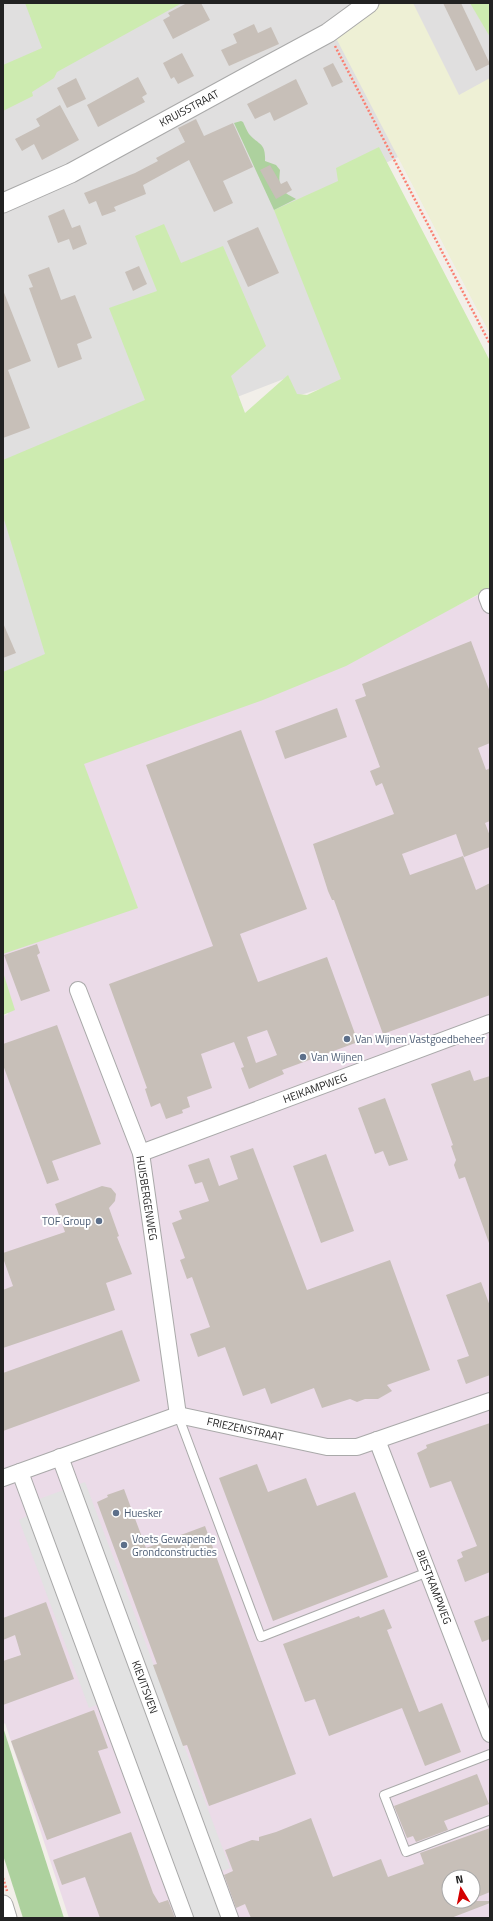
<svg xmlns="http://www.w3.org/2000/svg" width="493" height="1921" viewBox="0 0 493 1921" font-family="'Titillium Web',sans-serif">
	<rect width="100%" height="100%" fill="#f2efe9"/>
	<g fill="#e0dfdf">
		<path d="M 3,3 L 388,3 L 398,157 L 279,215 L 346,381 L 294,397 L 289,377 L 237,397 L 162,292 L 147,400 L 3,462 Z"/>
		<path d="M 409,3 L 483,3 L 490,19 L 490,81 L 457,99 Z"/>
		<path d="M 3,508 L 46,655 L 3,673 Z"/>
	</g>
	<path fill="#ebdbe8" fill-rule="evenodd" d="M 490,589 L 490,1918 L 69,1918 L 5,1723 L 3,1725 L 3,1016 L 8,1014 L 3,986 L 3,945 L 81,762 L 327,671 ZM 449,1877 L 473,1877 L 473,1901 L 449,1901 Z"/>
	<path fill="#eef0d5" d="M 382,3 L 413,3 L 459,95 L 490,78 L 490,334 L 336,38 Z"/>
	<g fill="#cdebb0">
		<path d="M 25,3 L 182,3 L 57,72 L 54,78 L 32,92 L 33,96 L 3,111 L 3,65 L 42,48 Z"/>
		<path d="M 470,3 L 490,3 L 490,37 Z"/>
		<path d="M 379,147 L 490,361 L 490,588 L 346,666 L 263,700 L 84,764 L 138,908 L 3,954 L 3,672 L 45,654 L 3,516 L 3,460 L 145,400 L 109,308 L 157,291 L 135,236 L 164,224 L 181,263 L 223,246 L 266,346 L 231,376 L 245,413 L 288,375 L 297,394 L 307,395 L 341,379 L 274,210 L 338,181 L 336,168 Z"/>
		<path d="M 3,972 L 15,1010 L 3,1015 Z"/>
	</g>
	<g fill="#add19e">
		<path d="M 241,121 L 243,122 C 245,126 247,131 249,134 C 258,145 266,142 265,161 L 276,165 L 280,170 C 278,189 280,190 296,199 L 274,210 L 234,123 Z"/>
		<path d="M 3,1727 L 64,1918 L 23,1918 L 3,1855 Z"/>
	</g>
	<path fill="#e2e2e2" d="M 85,1482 L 230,1868 L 206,1877 L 222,1918 L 190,1918 L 108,1700 L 89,1708 L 19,1520 L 27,1516 L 23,1505 Z"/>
	<g fill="#c7bfb8" fill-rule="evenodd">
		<path d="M 187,3 L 201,3 L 210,20 L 173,39 L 163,20 L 170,16 L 168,13 Z"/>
		<path d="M 443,3 L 461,3 L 490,64 L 476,71 Z"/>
		<path d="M 254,24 L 258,33 L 271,27 L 279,44 L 229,66 L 221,50 L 237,43 L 233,34 Z"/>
		<path d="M 182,53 L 194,76 L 178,84 L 174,77 L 171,79 L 163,63 Z"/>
		<path d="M 333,63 L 343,82 L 332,87 L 323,68 Z"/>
		<path d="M 138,77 L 147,94 L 142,97 L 145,102 L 98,127 L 87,105 Z"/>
		<path d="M 76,78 L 86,99 L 67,108 L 57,88 Z"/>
		<path d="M 296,79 L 308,104 L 274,121 L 270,112 L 255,119 L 247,104 Z"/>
		<path d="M 60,105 L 79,140 L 42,160 L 34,144 L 22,151 L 15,139 L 40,126 L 36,119 Z"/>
		<path d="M 196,119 L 204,136 L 233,123 L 253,167 L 223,181 L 233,203 L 214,212 L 189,160 L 143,185 L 146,194 L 114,207 L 116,211 L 102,216 L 96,201 L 89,204 L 84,193 L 135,173 L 158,161 L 156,158 L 185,142 L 178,128 Z"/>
		<path d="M 270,165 L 281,184 L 287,181 L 292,190 L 276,199 L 260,170 Z"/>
		<path d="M 64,209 L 72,228 L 80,225 L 87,244 L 73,250 L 69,239 L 58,243 L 48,216 Z"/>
		<path d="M 258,227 L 279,273 L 248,287 L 227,241 Z"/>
		<path d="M 139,266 L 147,284 L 133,291 L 125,272 Z"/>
		<path d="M 49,267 L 61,300 L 75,295 L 92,338 L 77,344 L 82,359 L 58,368 L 29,288 L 33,287 L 28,275 Z"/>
		<path d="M 3,290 L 31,361 L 8,370 L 30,428 L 3,438 Z"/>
		<path d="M 3,623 L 16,653 L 3,658 Z"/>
		<path d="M 471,641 L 490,692 L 490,743 L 478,748 L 486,770 L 490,768 L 490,821 L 485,823 L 490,836 L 490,847 L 464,857 L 456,834 L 402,854 L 410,875 L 463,856 L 476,890 L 490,883 L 490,995 L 383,1034 L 334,900 L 332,900 L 328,891 L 313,844 L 394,814 L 382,783 L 376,786 L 370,771 L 380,767 L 355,700 L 366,696 L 362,684 Z"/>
		<path d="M 337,708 L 347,737 L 285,759 L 275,731 Z"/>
		<path d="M 241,730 L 307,909 L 240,934 L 258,982 L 327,957 L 358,1042 L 282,1070 L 284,1074 L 249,1089 L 241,1068 L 244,1067 L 234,1042 L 201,1054 L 212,1088 L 187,1097 L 190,1107 L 182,1110 L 183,1113 L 166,1119 L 160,1103 L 151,1107 L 145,1089 L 147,1088 L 109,984 L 213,946 L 146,765 ZM 267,1030 L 277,1055 L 256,1063 L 247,1037 Z"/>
		<path d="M 37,944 L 40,953 L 37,955 L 50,991 L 21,1001 L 4,955 Z"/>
		<path d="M 57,1025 L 101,1144 L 52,1161 L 59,1180 L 47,1184 L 3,1065 L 3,1044 Z"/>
		<path d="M 470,1070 L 474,1081 L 490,1076 L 489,1243 L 465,1177 L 459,1179 L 454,1165 L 456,1160 L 451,1146 L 453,1145 L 431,1084 Z"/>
		<path d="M 385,1098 L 408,1160 L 389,1166 L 383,1151 L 375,1154 L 358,1108 Z"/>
		<path d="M 253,1148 L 307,1290 L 390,1260 L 430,1370 L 387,1385 L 392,1391 L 378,1399 L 365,1399 L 357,1402 L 350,1399 L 322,1408 L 314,1388 L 271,1404 L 265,1388 L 243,1396 L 225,1347 L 198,1357 L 190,1334 L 210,1327 L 192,1277 L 187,1279 L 180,1260 L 185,1258 L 172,1223 L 182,1219 L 179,1211 L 209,1201 L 202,1182 L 195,1184 L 188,1165 L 209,1158 L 219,1186 L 238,1179 L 230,1156 Z"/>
		<path d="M 326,1154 L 354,1231 L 321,1243 L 293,1166 Z"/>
		<path d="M 102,1186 L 111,1188 L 116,1194 L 115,1201 L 109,1208 L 119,1236 L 117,1237 L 132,1274 L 106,1283 L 115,1310 L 3,1348 L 3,1290 L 13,1286 L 3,1258 L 3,1253 L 65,1232 L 55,1204 Z"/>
		<path d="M 481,1282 L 490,1306 L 490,1375 L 466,1384 L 457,1360 L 469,1356 L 446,1295 Z"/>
		<path d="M 122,1330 L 140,1381 L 3,1431 L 3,1373 Z"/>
		<path d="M 490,1423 L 490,1572 L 465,1582 L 457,1560 L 463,1557 L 461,1552 L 477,1546 L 451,1481 L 430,1488 L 417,1453 L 427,1448 L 426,1445 Z"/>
		<path d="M 257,1464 L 268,1492 L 306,1478 L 317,1506 L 355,1492 L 388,1577 L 273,1621 L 219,1478 Z"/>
		<path d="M 124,1489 L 146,1548 L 205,1526 L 296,1774 L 209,1806 L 187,1745 L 183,1746 L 153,1665 L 157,1664 L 97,1502 L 108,1497 L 107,1495 Z"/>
		<path d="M 46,1602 L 74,1679 L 3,1705 L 3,1661 L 21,1655 L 15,1635 L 3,1640 L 3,1618 Z"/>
		<path d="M 384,1609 L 392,1628 L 387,1630 L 419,1712 L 442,1703 L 461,1752 L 425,1766 L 402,1708 L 329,1736 L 315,1699 L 305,1702 L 283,1644 L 359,1616 L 360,1618 Z"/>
		<path d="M 490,1615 L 490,1639 L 482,1642 L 474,1621 Z"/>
		<path d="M 94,1710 L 108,1748 L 98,1751 L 121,1813 L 47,1840 L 11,1741 Z"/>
		<path d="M 477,1774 L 489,1804 L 444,1821 L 448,1830 L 416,1842 L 413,1836 L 407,1838 L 394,1806 Z"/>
		<path d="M 311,1818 L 333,1877 L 381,1859 L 388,1877 L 424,1864 L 420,1853 L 490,1828 L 490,1892 L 473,1899 L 473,1877 L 449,1877 L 449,1901 L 490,1901 L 490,1903 L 451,1918 L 251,1918 L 245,1904 L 236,1908 L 224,1875 L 233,1871 L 225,1850 L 252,1840 L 259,1841 L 259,1837 L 276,1832 Z"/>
		<path d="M 131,1832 L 153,1893 L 159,1903 L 168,1900 L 175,1918 L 100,1918 L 85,1877 L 62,1885 L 53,1860 Z"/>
	</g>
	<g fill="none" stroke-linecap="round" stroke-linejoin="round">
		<defs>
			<g id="service">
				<path d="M 178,1415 L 261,1637 L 428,1572"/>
				<path d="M 490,1754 L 384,1795 L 406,1852 L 490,1820"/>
			</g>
			<g id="minor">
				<path d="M 487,597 L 490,605"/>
				<path d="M 78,990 L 141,1153 L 178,1415"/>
				<path d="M 141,1153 L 490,1023"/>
				<path d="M 377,1440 L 490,1734"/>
				<path d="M 60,1457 L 230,1918"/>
				<path d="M 20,1472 L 185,1918"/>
				<path d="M 3,1478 L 178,1415 L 327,1447 L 357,1447 L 490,1401"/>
			</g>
			<g id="tertiary">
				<path d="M 3,203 L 71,173 L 243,79 L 328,33 L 369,3"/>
				<path d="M 3,1905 L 7,1918"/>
			</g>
		</defs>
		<use href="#service" stroke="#a9a9a9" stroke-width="10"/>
		<use href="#minor" stroke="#a9a9a9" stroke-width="18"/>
		<use href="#tertiary" stroke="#a9a9a9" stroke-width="21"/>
		<g stroke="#fa8072" stroke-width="2.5" stroke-dasharray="2 2" stroke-linecap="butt">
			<path d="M 335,46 L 490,344"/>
			<path d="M 3,1878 L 7,1891"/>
		</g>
		<use href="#service" stroke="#fff" stroke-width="8"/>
		<use href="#minor" stroke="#fff" stroke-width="16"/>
		<use href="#tertiary" stroke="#fff" stroke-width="19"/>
	</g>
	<g fill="#5c6f8a" stroke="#fff" stroke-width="1.5">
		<circle cx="347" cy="1039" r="4"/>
		<circle cx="303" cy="1057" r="4"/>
		<circle cx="99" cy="1221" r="4"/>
		<circle cx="116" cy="1513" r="4"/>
		<circle cx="124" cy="1545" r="4"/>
	</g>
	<g text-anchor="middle" stroke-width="4" stroke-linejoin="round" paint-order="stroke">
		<g font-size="11" fill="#222" stroke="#fff">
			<text transform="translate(189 108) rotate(-28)" y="4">KRUISSTRAAT</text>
			<text transform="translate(315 1088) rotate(-20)" y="4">HEIKAMPWEG</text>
			<text transform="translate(147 1198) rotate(81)" y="4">HUISBERGENWEG</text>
			<text transform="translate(245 1429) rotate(12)" y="4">FRIEZENSTRAAT</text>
			<text transform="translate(434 1587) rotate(69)" y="4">BIESTKAMPWEG</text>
			<text transform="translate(145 1687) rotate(70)" y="4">KIEVITSVEN</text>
		</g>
		<g font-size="11" fill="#4e5e75" stroke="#fff" text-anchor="start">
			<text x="355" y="1043">Van Wijnen Vastgoedbeheer</text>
			<text x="311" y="1061">Van Wijnen</text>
			<text x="91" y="1225" text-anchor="end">TOF Group</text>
			<text x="124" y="1517">Huesker</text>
			<text x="132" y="1543">Voets Gewapende<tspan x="132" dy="13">Grondconstructies</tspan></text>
		</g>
	</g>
	<rect width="493" height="1921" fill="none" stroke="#222222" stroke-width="8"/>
	<g transform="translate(461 1889) rotate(350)"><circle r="19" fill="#ffffff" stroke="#a7a7a7"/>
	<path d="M0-3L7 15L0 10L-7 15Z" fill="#d40000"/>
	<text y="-6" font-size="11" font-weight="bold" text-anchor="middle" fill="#222222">N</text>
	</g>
</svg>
